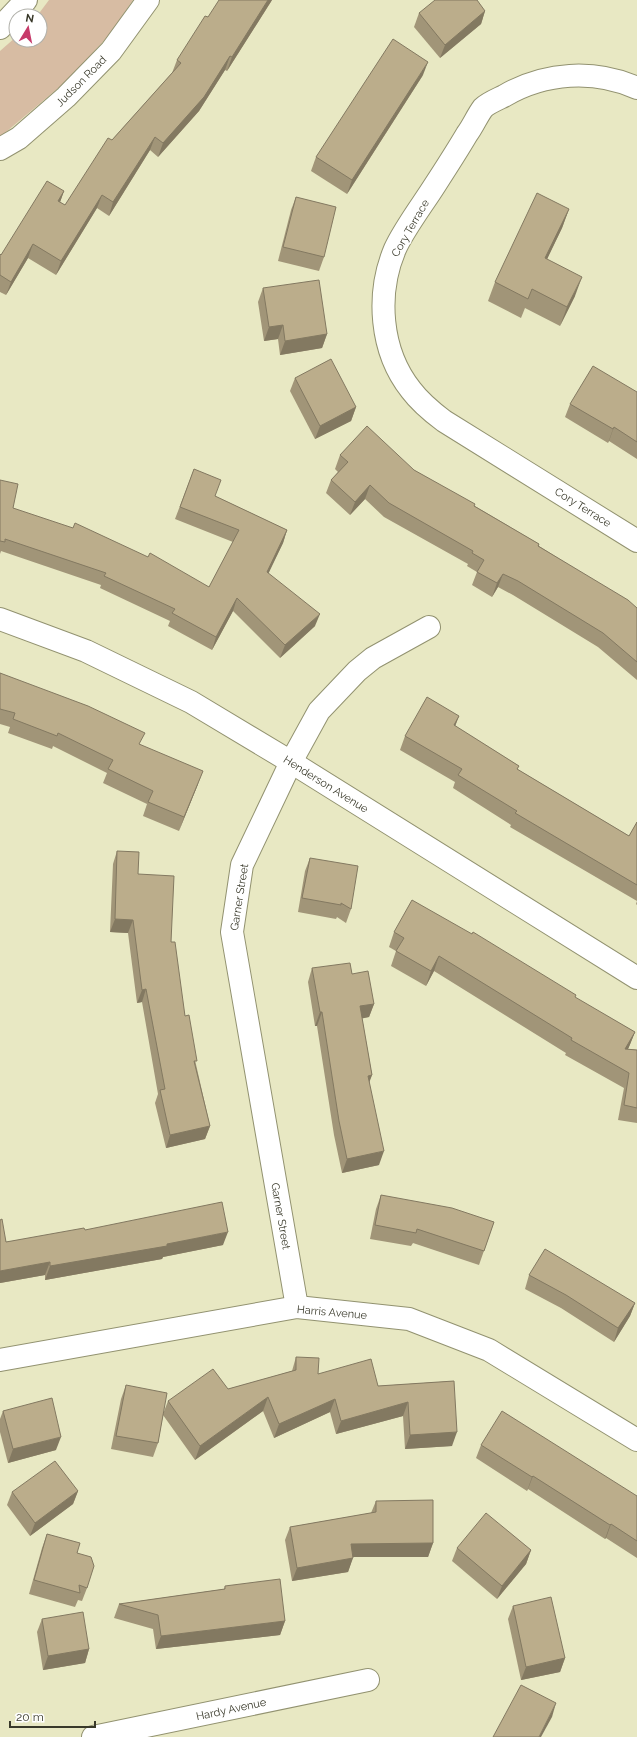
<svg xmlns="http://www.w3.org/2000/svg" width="637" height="1737" viewBox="0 0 637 1737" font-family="Raleway,sans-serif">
	<rect width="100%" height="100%" fill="#e8e8c3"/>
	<path fill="#d7bca3" d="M 49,0 L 133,0 L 110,34 L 69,79 L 0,137 L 0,51 L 16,37 L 16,40 L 40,40 L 40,16 L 37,16 Z"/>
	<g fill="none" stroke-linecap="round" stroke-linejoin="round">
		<defs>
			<g id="minor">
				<path d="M 637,88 C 594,69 545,72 504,96 C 498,99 488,103 483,108 C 477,116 473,126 467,134 C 457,151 446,168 435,185 C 423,204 404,229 395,249 C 376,294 380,351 411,390 C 420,402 432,412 444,421 L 637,541"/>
				<path d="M 0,619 L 86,651 L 191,702 L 291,762 L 637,978"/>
				<path d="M 297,1307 L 232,932 L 242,865 L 291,762 L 319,711 L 357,671 L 373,658 L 429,627"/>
				<path d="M 0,1360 L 297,1307 L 409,1319 L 489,1350 L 637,1440"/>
				<path d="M 93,1737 L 368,1680"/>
			</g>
			<g id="tertiary">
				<path d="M 0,28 L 26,0"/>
				<path d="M 0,149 L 19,138 L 66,97 L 111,51 L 148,0"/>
			</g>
		</defs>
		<use href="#minor" stroke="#929270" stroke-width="24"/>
		<use href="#tertiary" stroke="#929270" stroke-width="24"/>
		<use href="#minor" stroke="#fff" stroke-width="22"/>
		<use href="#tertiary" stroke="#fff" stroke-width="22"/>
	</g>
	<g fill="#a19578">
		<path d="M 272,0 L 227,71 L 225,70 L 199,111 L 158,157 L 150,150 L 109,216 L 97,208 L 56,275 L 28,258 L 6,295 L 0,292 L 0,254 L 1,255 L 64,191 L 60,202 L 65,205 L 112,140 L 172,73 L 177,60 L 208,17 Z"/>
		<path d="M 485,11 L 481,24 L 440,58 L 414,27 L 419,13 Z"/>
		<path d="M 423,75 L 347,194 L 311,171 L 316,157 Z"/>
		<path d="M 296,197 L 324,257 L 319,271 L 278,261 L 291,210 Z"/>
		<path d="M 569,209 L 562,228 L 547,259 L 575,296 L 560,326 L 525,308 L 521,318 L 488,301 L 495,282 Z"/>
		<path d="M 263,288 L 327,334 L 322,348 L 280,355 L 278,339 L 264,341 L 258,302 Z"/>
		<path d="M 295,378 L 356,407 L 351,421 L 315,439 L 290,391 Z"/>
		<path d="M 637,392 L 637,459 L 609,441 L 608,443 L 565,417 L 570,404 Z"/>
		<path d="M 340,455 L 414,470 L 539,544 L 539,546 L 637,608 L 637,680 L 598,647 L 513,595 L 498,587 L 492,597 L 472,585 L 477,572 L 467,566 L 468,564 L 384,517 L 365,499 L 350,515 L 326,493 L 331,480 L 338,472 L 335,469 Z"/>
		<path d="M 194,469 L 215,496 L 287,530 L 283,543 L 268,573 L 315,626 L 280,658 L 233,611 L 212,650 L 168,626 L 170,621 L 100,588 L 101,585 L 1,551 L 0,554 L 0,480 L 13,508 L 209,587 L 233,542 L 175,519 Z"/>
		<path d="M 0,673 L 141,745 L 198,784 L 179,831 L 143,816 L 147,804 L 103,783 L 107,773 L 53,746 L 52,749 L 8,733 L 10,727 L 0,724 Z"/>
		<path d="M 459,716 L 455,726 L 519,766 L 517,769 L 629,836 L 637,822 L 637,905 L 636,904 L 637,901 L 510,827 L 511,825 L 453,788 L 455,782 L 400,750 L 405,736 Z"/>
		<path d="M 117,851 L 138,874 L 171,942 L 185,1016 L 210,1126 L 205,1139 L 166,1148 L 155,1103 L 158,1094 L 142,1002 L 137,1003 L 128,933 L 110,932 L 113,864 Z"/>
		<path d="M 310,858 L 351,909 L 346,923 L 337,917 L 336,919 L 298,912 L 305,871 Z"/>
		<path d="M 394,932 L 575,998 L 635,1032 L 628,1049 L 637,1050 L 637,1123 L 618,1120 L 624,1088 L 565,1055 L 566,1053 L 434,971 L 426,986 L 391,966 L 396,951 L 389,947 Z"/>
		<path d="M 312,968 L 352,974 L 374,1004 L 369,1017 L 362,1018 L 372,1075 L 369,1081 L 379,1165 L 342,1173 L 334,1135 L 317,1026 L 315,1026 L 308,982 Z"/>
		<path d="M 381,1195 L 494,1222 L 479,1265 L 413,1243 L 411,1246 L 370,1239 L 376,1209 Z"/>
		<path d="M 0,1220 L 6,1242 L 85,1230 L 223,1245 L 163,1257 L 162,1259 L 45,1280 L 45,1275 L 0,1283 Z"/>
		<path d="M 529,1275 L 635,1303 L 630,1316 L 614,1342 L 561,1308 L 525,1289 Z"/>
		<path d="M 296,1357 L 318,1374 L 378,1386 L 454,1381 L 452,1446 L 405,1449 L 403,1416 L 336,1434 L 330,1412 L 274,1438 L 263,1411 L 195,1460 L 163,1415 L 158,1443 L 153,1457 L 111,1449 L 121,1399 L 126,1385 L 163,1414 L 168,1401 L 228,1389 L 292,1371 Z"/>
		<path d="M 3,1411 L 56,1450 L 8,1463 L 0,1432 L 0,1419 Z"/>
		<path d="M 481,1445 L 637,1496 L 637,1558 L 606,1538 L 605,1539 L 528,1489 L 527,1491 L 476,1458 Z"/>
		<path d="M 78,1491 L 73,1504 L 30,1536 L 7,1505 L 12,1492 Z"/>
		<path d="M 376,1501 L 433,1543 L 428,1557 L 353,1557 L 348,1572 L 292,1581 L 285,1540 L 290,1527 L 371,1513 Z"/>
		<path d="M 47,1534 L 77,1553 L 87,1588 L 82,1601 L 78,1600 L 75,1607 L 29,1594 L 42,1548 Z"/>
		<path d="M 457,1548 L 531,1550 L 526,1564 L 497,1599 L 452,1561 Z"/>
		<path d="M 225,1586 L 285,1621 L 280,1635 L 156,1649 L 153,1629 L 114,1618 L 119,1604 L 224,1589 Z"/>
		<path d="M 513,1606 L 565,1658 L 560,1672 L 521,1680 L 508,1619 Z"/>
		<path d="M 42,1619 L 89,1649 L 85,1663 L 43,1670 L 37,1632 Z"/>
	</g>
	<g fill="#837961">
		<path d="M 268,0 L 272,0 L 227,71 L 232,57 Z"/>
		<path d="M 485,11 L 481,24 L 440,58 L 445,45 Z"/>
		<path d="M 230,56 L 225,70 L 199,111 L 158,157 L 163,143 Z"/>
		<path d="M 428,62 L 423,75 L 347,194 L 352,180 Z"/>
		<path d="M 155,137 L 150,150 L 109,216 L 113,202 Z"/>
		<path d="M 64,191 L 59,205 L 58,201 Z"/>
		<path d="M 102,195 L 97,208 L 56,275 L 61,261 Z"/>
		<path d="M 569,209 L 562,228 L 538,278 L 545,258 Z"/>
		<path d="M 33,244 L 28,258 L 6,295 L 11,282 Z"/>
		<path d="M 582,277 L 575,296 L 560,326 L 567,307 Z"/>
		<path d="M 283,325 L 278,339 L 264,341 L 269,327 Z"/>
		<path d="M 327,334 L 322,348 L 280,355 L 285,341 Z"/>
		<path d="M 356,407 L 351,421 L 315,439 L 320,426 Z"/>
		<path d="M 614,427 L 609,441 L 608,443 L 613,429 Z"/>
		<path d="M 370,485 L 365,499 L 350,515 L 355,502 Z"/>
		<path d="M 287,530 L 283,543 L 263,585 L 267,572 Z"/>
		<path d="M 503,574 L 498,587 L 492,597 L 497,583 Z"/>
		<path d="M 237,598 L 233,611 L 212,650 L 216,637 Z"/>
		<path d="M 320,614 L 315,626 L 280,658 L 285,645 Z"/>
		<path d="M 459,716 L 454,729 L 454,725 Z"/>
		<path d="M 203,771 L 198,784 L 179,831 L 184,817 Z"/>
		<path d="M 115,919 L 133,920 L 128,933 L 110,932 Z"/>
		<path d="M 439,956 L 434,971 L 426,986 L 431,971 Z"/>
		<path d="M 146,989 L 142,1002 L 137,1003 L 142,990 Z"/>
		<path d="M 374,1004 L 369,1017 L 355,1020 L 360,1006 Z"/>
		<path d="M 320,1012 L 322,1012 L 317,1026 L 315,1026 Z"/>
		<path d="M 635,1032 L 629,1047 L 620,1063 L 625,1049 Z"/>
		<path d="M 372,1075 L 367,1089 L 368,1076 Z"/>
		<path d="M 210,1126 L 205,1139 L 166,1148 L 170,1135 Z"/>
		<path d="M 384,1151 L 379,1165 L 342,1173 L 347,1159 Z"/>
		<path d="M 228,1232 L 223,1245 L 163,1257 L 162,1259 L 45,1280 L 50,1266 Z"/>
		<path d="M 50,1262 L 45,1275 L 0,1283 L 0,1271 Z"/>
		<path d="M 635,1303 L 630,1316 L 614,1342 L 618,1328 Z"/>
		<path d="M 268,1397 L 263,1411 L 195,1460 L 200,1446 Z"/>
		<path d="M 335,1399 L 330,1412 L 274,1438 L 279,1424 Z"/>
		<path d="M 408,1402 L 403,1416 L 336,1434 L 341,1421 Z"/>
		<path d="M 457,1432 L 452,1446 L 405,1449 L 410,1435 Z"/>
		<path d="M 61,1437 L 56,1450 L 8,1463 L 13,1449 Z"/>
		<path d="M 533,1476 L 528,1489 L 527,1491 L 532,1477 Z"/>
		<path d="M 78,1491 L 73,1504 L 30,1536 L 35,1523 Z"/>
		<path d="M 611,1524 L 606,1538 L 605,1539 L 610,1525 Z"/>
		<path d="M 433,1543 L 428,1557 L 346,1557 L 351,1544 Z"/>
		<path d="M 531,1550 L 526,1564 L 497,1599 L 502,1586 Z"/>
		<path d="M 353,1558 L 348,1572 L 292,1581 L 297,1568 Z"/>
		<path d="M 285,1621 L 280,1635 L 156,1649 L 161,1636 Z"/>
		<path d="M 89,1649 L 85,1663 L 43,1670 L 48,1656 Z"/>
		<path d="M 565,1658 L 560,1672 L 521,1680 L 526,1667 Z"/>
		<path d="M 556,1703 L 552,1717 L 541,1737 L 539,1737 Z"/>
	</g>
	<g fill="#bbad8b" stroke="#837961">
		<path d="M 219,0 L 268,0 L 232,57 L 230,56 L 204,97 L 163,143 L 155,137 L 113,202 L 102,195 L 61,261 L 33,244 L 11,282 L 0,275 L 0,254 L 1,255 L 47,181 L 64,191 L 58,201 L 65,205 L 108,138 L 112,140 L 181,63 L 177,60 L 205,16 L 208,17 Z"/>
		<path d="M 435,0 L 477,0 L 485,11 L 445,45 L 419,13 Z"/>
		<path d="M 393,39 L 428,62 L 352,180 L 316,157 Z"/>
		<path d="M 537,193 L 569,209 L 545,258 L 582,277 L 567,307 L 532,289 L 528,299 L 495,282 Z"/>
		<path d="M 296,197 L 336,207 L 324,257 L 283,247 Z"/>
		<path d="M 319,280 L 327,334 L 285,341 L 283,325 L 269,327 L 263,288 Z"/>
		<path d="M 331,359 L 356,407 L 320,426 L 295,378 Z"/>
		<path d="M 593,366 L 637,392 L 637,442 L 614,427 L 613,429 L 570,404 Z"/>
		<path d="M 367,426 L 414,470 L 475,504 L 474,506 L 539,544 L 538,546 L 628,600 L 637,608 L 637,662 L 603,633 L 518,581 L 503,574 L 497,583 L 477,572 L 484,560 L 472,553 L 473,551 L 389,503 L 370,485 L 355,502 L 331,480 L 348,462 L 340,455 Z"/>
		<path d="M 194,469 L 221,480 L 215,496 L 287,530 L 267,572 L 320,614 L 285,645 L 237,598 L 216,637 L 172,613 L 175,609 L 104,576 L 106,573 L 5,539 L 5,542 L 0,541 L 0,480 L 18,484 L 13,508 L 73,528 L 75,523 L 148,557 L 150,553 L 209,587 L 239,530 L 180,507 Z"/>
		<path d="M 0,673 L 88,706 L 145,733 L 139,744 L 203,771 L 184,817 L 148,802 L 153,791 L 108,769 L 113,760 L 58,733 L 57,736 L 13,719 L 15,713 L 0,709 Z"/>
		<path d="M 427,697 L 459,716 L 454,725 L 519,766 L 517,769 L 629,836 L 637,822 L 637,885 L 515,813 L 517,811 L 458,775 L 462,769 L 405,736 Z"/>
		<path d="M 117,851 L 139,852 L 138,874 L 174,876 L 171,942 L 175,942 L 185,1016 L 189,1015 L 197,1061 L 194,1061 L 210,1126 L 170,1135 L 160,1090 L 165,1089 L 146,989 L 142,990 L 133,920 L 115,919 Z"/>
		<path d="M 310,858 L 358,866 L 351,909 L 341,903 L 341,905 L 302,898 Z"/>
		<path d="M 412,900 L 472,934 L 473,932 L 576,995 L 575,997 L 635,1032 L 625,1049 L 637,1050 L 637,1108 L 624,1105 L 629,1073 L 571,1040 L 572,1038 L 439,956 L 431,971 L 396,951 L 404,938 L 394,932 Z"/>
		<path d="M 350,963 L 352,974 L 368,971 L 374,1004 L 360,1006 L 372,1075 L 368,1076 L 384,1151 L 347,1159 L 339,1121 L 322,1012 L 320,1012 L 312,968 Z"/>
		<path d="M 381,1195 L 452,1208 L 494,1222 L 484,1251 L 417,1229 L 416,1233 L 375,1225 Z"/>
		<path d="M 222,1202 L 228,1232 L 167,1244 L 167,1246 L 50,1266 L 50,1262 L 0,1271 L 0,1220 L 2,1219 L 6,1242 L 84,1228 L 85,1230 Z"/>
		<path d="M 545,1249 L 635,1303 L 618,1328 L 566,1295 L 529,1275 Z"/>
		<path d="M 296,1357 L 319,1358 L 318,1374 L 371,1359 L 378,1386 L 454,1381 L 457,1432 L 410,1435 L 408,1402 L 341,1421 L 335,1399 L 279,1424 L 268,1397 L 200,1446 L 168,1401 L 213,1369 L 228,1389 L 296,1370 Z"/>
		<path d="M 126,1385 L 167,1393 L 158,1443 L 116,1436 Z"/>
		<path d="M 52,1398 L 61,1437 L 13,1449 L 3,1411 Z"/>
		<path d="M 502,1411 L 637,1496 L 637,1541 L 611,1524 L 610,1525 L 533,1476 L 532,1477 L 481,1445 Z"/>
		<path d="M 55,1461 L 78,1491 L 35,1523 L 12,1492 Z"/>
		<path d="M 433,1500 L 433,1543 L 351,1544 L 353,1558 L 297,1568 L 290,1527 L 376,1512 L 376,1501 Z"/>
		<path d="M 486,1513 L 531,1550 L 502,1586 L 457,1548 Z"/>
		<path d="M 47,1534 L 80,1543 L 77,1553 L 91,1557 L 94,1566 L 87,1588 L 79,1585 L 80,1593 L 34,1580 Z"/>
		<path d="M 280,1579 L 285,1621 L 161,1636 L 158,1615 L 119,1604 L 225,1589 L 225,1586 Z"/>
		<path d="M 551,1597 L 565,1658 L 526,1667 L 513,1606 Z"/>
		<path d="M 83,1612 L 89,1649 L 48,1656 L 42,1619 Z"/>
		<path d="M 521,1685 L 556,1703 L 539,1737 L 493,1737 Z"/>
	</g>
	<g text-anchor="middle" stroke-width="3.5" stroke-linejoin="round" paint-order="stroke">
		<g font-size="11" fill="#39392a" stroke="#fff">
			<text transform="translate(81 81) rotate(-45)" y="4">Judson Road</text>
			<text transform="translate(410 228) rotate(-60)" y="4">Cory Terrace</text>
			<text transform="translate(583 507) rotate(32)" y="4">Cory Terrace</text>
			<text transform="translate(326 784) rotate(32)" y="4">Henderson Avenue</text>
			<text transform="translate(239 897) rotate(-81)" y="4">Garner Street</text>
			<text transform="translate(281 1216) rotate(80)" y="4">Garner Street</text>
			<text transform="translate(332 1312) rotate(5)" y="4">Harris Avenue</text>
			<text transform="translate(231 1709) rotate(-12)" y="4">Hardy Avenue</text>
		</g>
	</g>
	<g transform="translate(28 28) rotate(10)"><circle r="19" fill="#ffffff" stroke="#b0b0aa"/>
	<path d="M0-3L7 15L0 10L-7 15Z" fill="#c73a6a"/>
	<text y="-6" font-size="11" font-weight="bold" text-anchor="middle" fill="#39392a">N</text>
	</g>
	<path d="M10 1721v6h85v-6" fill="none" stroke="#39392a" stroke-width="2"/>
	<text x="16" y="1721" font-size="12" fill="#39392a" stroke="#ffffff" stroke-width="3" paint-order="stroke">20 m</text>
</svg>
